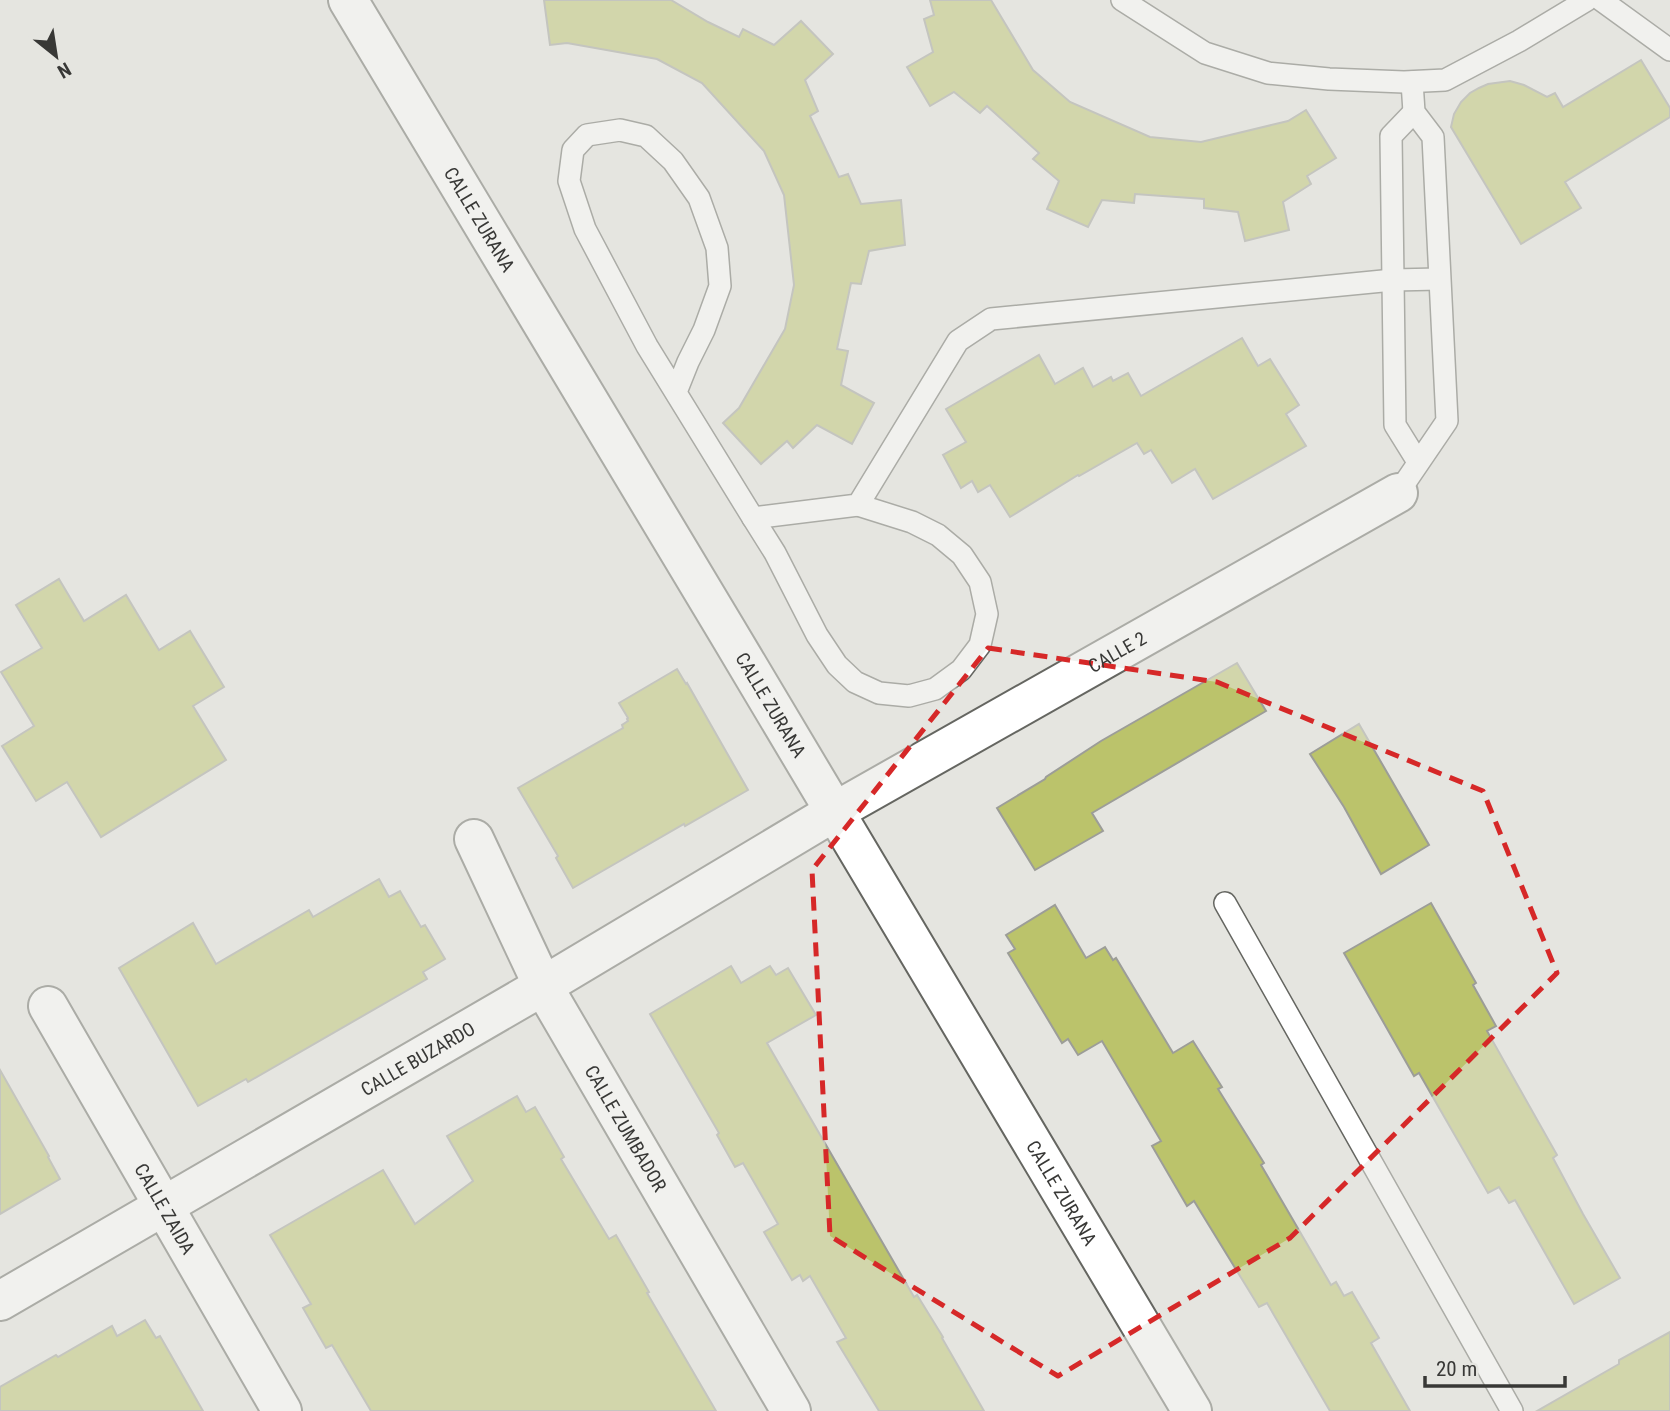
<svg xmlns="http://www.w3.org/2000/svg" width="1670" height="1411" viewBox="0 0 1670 1411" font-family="'Roboto Condensed',sans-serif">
	<rect width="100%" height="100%" fill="#e5e5e0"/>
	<g fill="#bbc36b" stroke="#9c9d98" stroke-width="2">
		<path d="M 544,0 L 671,0 L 708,22 L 739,37 L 743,29 L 774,45 L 801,21 L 833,54 L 805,80 L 818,111 L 810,116 L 839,177 L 848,174 L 861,204 L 901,200 L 905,245 L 869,251 L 861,284 L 851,283 L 837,349 L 848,351 L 841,385 L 874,403 L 852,444 L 817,425 L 793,448 L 787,441 L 761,464 L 723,423 L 739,408 L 785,329 L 794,285 L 784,195 L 764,151 L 702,83 L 657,59 L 567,43 L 550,45 Z"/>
		<path d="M 930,0 L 991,0 L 1033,70 L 1070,102 L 1150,137 L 1201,142 L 1288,121 L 1306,110 L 1336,158 L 1307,176 L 1311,184 L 1283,202 L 1289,230 L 1245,241 L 1238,212 L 1204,208 L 1204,199 L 1135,194 L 1134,203 L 1102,200 L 1088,227 L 1047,209 L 1059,181 L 1033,159 L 1039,153 L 987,106 L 980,113 L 954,92 L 930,106 L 907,67 L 933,52 L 924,19 L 934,15 Z"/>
		<path d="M 1641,60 L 1670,108 L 1670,117 L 1565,182 L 1581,208 L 1521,244 L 1451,127 L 1454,114 L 1461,102 L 1470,93 L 1479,88 L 1488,84 L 1510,81 L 1524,85 L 1547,97 L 1555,93 L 1563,107 Z"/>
		<path d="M 1242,338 L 1258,366 L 1270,359 L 1299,405 L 1286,414 L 1306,446 L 1213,499 L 1195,469 L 1172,483 L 1151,450 L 1144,454 L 1137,443 L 1079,476 L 1078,475 L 1010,517 L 990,485 L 978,492 L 972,481 L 961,488 L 943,455 L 966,442 L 946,409 L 1039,355 L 1055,384 L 1083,368 L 1093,387 L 1111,377 L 1113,381 L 1128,373 L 1141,396 Z"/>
		<path d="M 59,579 L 84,621 L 126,595 L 159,650 L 190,631 L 224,687 L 193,706 L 226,760 L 101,837 L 67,782 L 36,801 L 2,746 L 34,726 L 1,672 L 42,648 L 16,605 Z"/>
		<path d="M 1237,663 L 1266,711 L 1092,813 L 1103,831 L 1035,870 L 997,808 L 1045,779 L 1046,777 L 1101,741 Z"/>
		<path d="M 677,669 L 686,684 L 687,683 L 748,790 L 685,826 L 684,824 L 573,888 L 556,858 L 558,856 L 518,788 L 623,728 L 622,725 L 628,721 L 627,719 L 628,718 L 619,703 Z"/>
		<path d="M 1359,724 L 1429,845 L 1381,874 L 1344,807 L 1310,754 Z"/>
		<path d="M 379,879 L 389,897 L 400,891 L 421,927 L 425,925 L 445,959 L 423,972 L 427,979 L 248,1082 L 246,1079 L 198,1106 L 119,968 L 193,923 L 216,964 L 309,910 L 313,917 Z"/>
		<path d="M 1431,903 L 1476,983 L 1473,985 L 1496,1026 L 1487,1031 L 1557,1155 L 1553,1158 L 1583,1214 L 1620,1278 L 1574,1304 L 1515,1200 L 1509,1203 L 1499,1187 L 1488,1193 L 1419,1073 L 1414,1076 L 1344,953 Z"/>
		<path d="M 1055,905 L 1086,958 L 1105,947 L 1113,960 L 1116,958 L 1173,1053 L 1193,1041 L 1222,1087 L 1218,1089 L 1264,1163 L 1261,1165 L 1331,1285 L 1336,1282 L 1344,1296 L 1352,1292 L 1379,1338 L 1371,1343 L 1410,1411 L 1330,1411 L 1267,1303 L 1259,1307 L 1194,1201 L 1187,1206 L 1152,1146 L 1161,1141 L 1102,1041 L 1078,1055 L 1068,1039 L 1062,1043 L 1008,953 L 1015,949 L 1006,935 Z"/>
		<path d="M 731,966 L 741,983 L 770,966 L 776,975 L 788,968 L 816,1015 L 767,1043 L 914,1297 L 917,1295 L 943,1337 L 942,1338 L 984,1411 L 879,1411 L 837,1342 L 846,1338 L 810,1276 L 803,1281 L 800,1275 L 792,1280 L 764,1232 L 778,1224 L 743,1163 L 735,1167 L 717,1135 L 719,1133 L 650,1014 Z"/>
		<path d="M 0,1070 L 49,1156 L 48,1157 L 60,1179 L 0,1214 Z"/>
		<path d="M 517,1096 L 526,1112 L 535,1107 L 564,1157 L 561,1159 L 609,1239 L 616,1235 L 649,1292 L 647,1293 L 716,1411 L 371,1411 L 332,1345 L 326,1348 L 303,1308 L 311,1304 L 270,1235 L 383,1170 L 415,1224 L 473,1181 L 447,1136 Z"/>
		<path d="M 145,1320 L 156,1338 L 160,1336 L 203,1411 L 0,1411 L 0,1387 L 56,1355 L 58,1357 L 112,1326 L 117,1336 Z"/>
		<path d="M 1670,1332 L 1670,1411 L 1537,1411 L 1619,1364 L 1619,1360 Z"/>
	</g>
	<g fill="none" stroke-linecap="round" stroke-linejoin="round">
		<defs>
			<g id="lane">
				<path d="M 1122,0 L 1205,53 L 1268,73 L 1329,79 L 1404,82 L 1445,80 L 1519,41 L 1587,0"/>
				<path d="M 1601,0 L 1670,50"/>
				<path d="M 1414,112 L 1391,136 L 1395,425 L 1418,462"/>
				<path d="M 676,392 L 688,362 L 704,330 L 720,286 L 717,248 L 699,198 L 673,161 L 646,136 L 620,130 L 587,135 L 573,150 L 569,181 L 585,229 L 647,346 L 753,518 L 775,553 L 817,635 L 837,665 L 855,682 L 879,693 L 909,696 L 935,689 L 961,670 L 980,645 L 987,614 L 980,582 L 962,555 L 938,535 L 912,522 L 858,505"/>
				<path d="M 1398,493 L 1447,421 L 1433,137 L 1414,112 L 1412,82"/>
				<path d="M 753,518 L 858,505 L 958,341 L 991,319 L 1393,280 L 1439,279"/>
				<path d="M 1225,903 L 1512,1411"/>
			</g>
			<g id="street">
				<path id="s1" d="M 348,0 L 727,631 L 1192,1411"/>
				<path id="s2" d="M 474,839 L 543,986 L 791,1411"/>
				<path id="s3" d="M 48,1006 L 282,1411"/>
				<path id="s4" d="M 0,1301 L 543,986 L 834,812 L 1398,493"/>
			</g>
		</defs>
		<use href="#lane" stroke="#656661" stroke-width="24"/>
		<use href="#street" stroke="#656661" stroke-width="42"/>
		<use href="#lane" stroke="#fff" stroke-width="21"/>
		<use href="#street" stroke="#fff" stroke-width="38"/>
	</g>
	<path d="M0 0H1670V1411H0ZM 988,648 L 1217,682 L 1483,791 L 1557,973 L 1290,1238 L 1058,1376 L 830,1236 L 812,870 Z" fill="#e5e5e0" fill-opacity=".55" fill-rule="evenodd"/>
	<path fill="none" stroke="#d62828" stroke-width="5" stroke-dasharray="14 9" stroke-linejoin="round" d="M 988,648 L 1217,682 L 1483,791 L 1557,973 L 1290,1238 L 1058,1376 L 830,1236 L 812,870 Z"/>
	<g text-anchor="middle" stroke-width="7" stroke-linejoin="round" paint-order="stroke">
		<g font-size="19" fill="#383836" stroke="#e5e5e0">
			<text dy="7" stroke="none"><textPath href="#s1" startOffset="256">CALLE ZURANA</textPath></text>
			<text dy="7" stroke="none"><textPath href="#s4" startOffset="1292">CALLE 2</textPath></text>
			<text dy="7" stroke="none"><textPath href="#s1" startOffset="822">CALLE ZURANA</textPath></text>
			<text dy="7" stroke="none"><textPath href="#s4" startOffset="483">CALLE BUZARDO</textPath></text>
			<text dy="7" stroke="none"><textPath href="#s2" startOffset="327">CALLE ZUMBADOR</textPath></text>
			<text dy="7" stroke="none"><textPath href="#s1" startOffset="1390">CALLE ZURANA</textPath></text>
			<text dy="7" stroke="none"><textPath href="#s3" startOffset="234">CALLE ZAIDA</textPath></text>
		</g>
	</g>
	<g transform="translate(56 56) rotate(150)" stroke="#e5e5e0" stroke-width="5" paint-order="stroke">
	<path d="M0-5L12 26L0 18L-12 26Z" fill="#383836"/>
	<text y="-10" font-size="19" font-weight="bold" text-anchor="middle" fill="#383836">N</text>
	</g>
	<path d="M1425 1376v10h140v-10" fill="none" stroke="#383836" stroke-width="3.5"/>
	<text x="1436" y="1376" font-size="21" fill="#383836" stroke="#e5e5e0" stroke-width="5" paint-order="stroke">20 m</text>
</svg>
